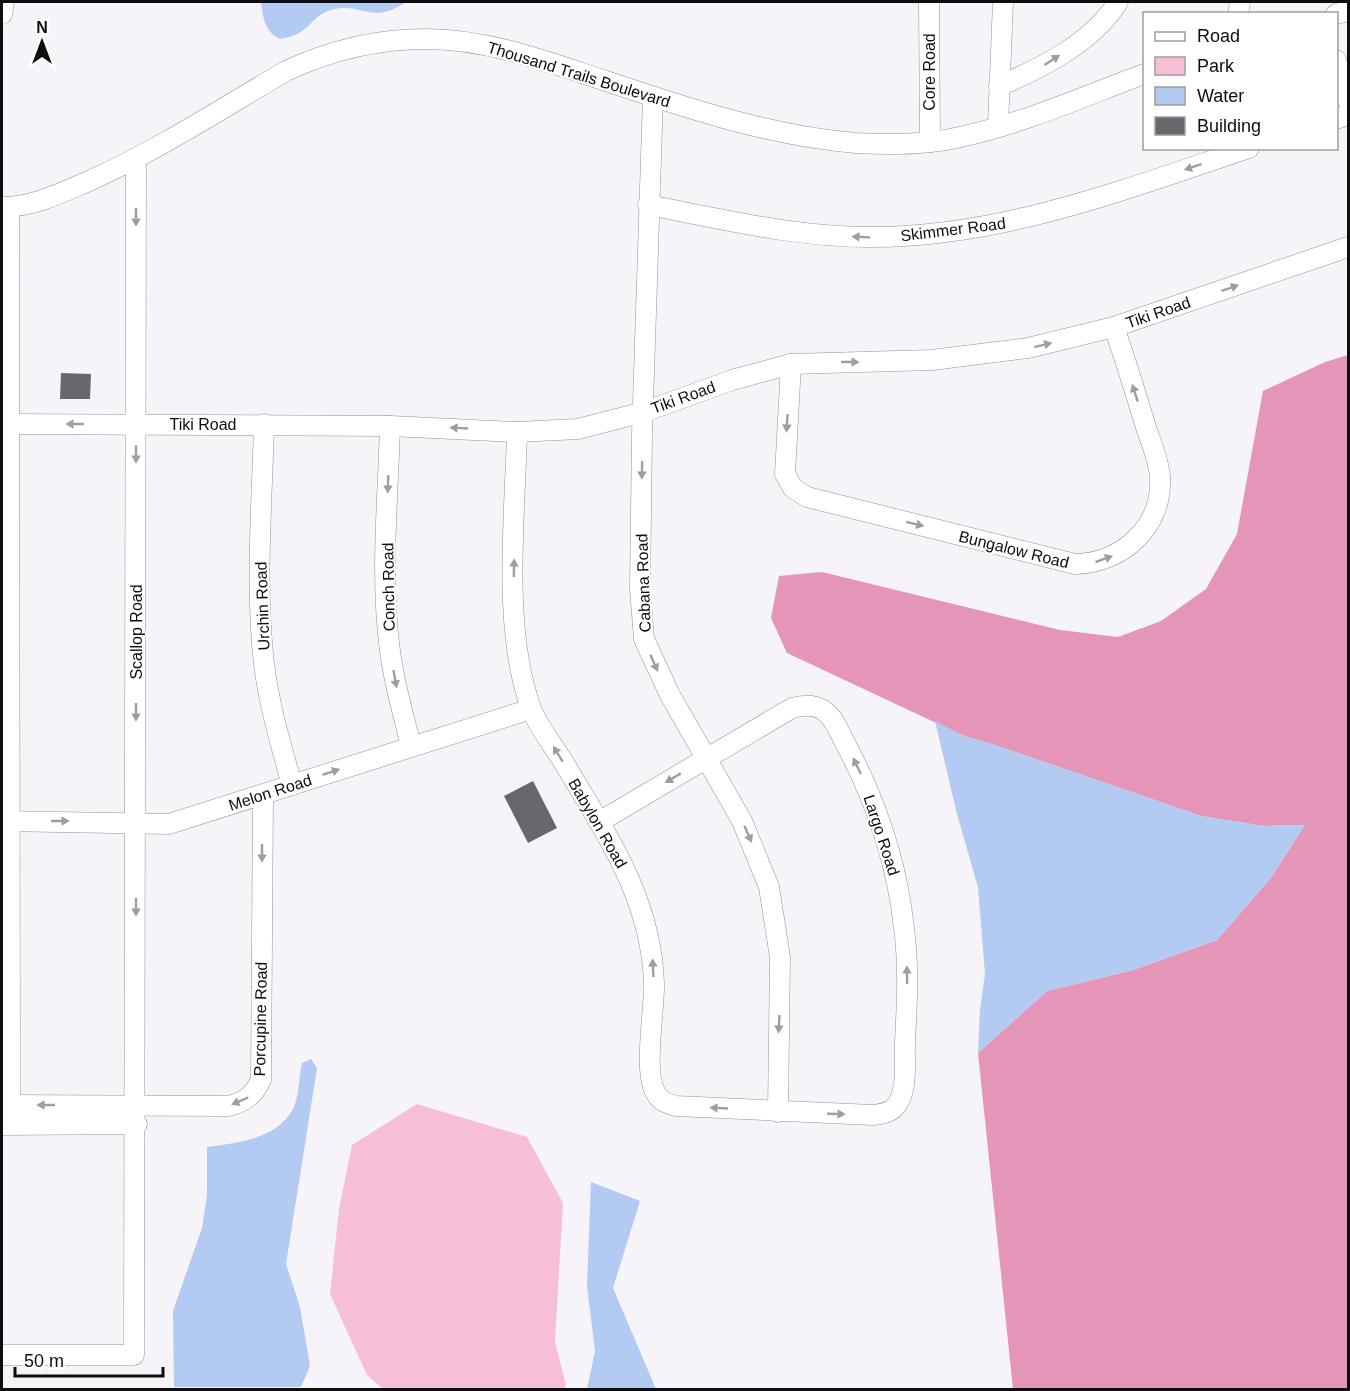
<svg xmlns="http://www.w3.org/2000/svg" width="1350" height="1391" viewBox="0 0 1350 1391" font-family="Arial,sans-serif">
	<rect width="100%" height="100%" fill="#f6f3f9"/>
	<path fill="#f7bfd7" d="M 417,1104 L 527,1137 L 563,1203 L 555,1342 L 566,1385 L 564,1389 L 383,1389 L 367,1375 L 330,1294 L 339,1209 L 352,1145 Z"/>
	<path fill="#e495b8" d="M 1348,355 L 1348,1389 L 1013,1389 L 978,1053 L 1047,991 L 1133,970 L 1217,940 L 1270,879 L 1305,825 L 1264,826 L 1201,816 L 998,746 L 964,736 L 787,653 L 771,618 L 779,576 L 822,572 L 1060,630 L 1118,637 L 1161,621 L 1206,589 L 1237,534 L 1263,391 L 1325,362 Z"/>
	<g fill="#b3caf3">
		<path d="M 261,2 L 406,2 C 372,25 362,3 335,9 C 309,14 312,35 280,39 C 265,32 263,18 261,2 Z"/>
		<path d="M 935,721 L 964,736 L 998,746 L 1201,816 L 1264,826 L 1305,825 L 1270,879 L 1217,940 L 1133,970 L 1047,991 L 978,1053 L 980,1010 L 985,974 L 978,887 L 957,814 Z"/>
		<path d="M 311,1059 L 317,1068 L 286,1264 L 300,1307 L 310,1366 L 301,1387 L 174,1387 L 173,1311 L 202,1228 L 207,1196 L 207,1147 C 237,1143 277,1139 293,1109 C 299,1097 299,1077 302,1063 Z"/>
		<path d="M 591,1182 L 640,1201 L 613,1288 L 656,1389 L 587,1389 L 595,1351 L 587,1286 Z"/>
	</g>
	<g fill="#67676d">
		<path d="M 61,373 L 91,374 L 90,399 L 60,399 Z"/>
		<path d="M 533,781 L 557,828 L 528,843 L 504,796 Z"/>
	</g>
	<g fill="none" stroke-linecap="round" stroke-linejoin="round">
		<defs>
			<g id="minor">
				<path d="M 929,2 L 930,142"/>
				<path d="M 2,14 L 4,2"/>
				<path d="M 1238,14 L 1240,2"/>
				<path d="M 1336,14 L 1348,11"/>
				<path d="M 1336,60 L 1348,101"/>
				<path d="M 999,86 C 1042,68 1093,42 1118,2"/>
				<path d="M 653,97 L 642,435 L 640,589 L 644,639 L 670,695 L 742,821 L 769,887 L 780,957 L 778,1112"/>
				<path d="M 1336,119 L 1348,115"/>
				<path d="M 998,126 L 1003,2"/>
				<path d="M 648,205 C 722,219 798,238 874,237 C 1005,236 1126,189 1249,148"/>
				<path d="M 2,207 C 33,207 61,193 89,181 C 158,150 221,109 286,71 C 331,50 376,39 426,39 C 488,39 548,62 606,81 C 687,108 770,136 856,143 C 890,145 927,145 960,137 C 1022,124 1085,96 1144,74"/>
				<path d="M 9,207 L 10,1105"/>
				<path d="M 791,364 L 785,474 L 793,488 L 807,497 L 1075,564 C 1122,563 1163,527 1160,477 C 1159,459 1150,441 1145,424 C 1135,391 1125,359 1114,327"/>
				<path d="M 2,424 L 390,426 L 517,432 L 578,429 L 644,412 L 732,380 L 791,364 L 932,360 L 1028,348 L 1114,327 L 1348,247"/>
				<path d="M 264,424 C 262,504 255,585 264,664 C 269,705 281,745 292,785"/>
				<path d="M 390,426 C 388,500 380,577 390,651 C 394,683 403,714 411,745"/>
				<path d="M 517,432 C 515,516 502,629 531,708 C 538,727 553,745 564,763 C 606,834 651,897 654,983 C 655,1010 642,1074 657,1095 C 661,1102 669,1104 676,1106 L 873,1115 C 880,1114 889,1113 894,1108 C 909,1093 904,1061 905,1042 C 907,1004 909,966 904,928 C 897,862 875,798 843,739 C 838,729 833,716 823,710 C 813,704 803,705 792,708 L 599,822"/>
				<path d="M 2,821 L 169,824 L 531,709"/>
				<path d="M 2,1105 L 229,1106 C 246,1101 253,1096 261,1080 L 263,795"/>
				<path d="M 2,1125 L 137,1124"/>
				<path d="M 2,1355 L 134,1355 L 136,158"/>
			</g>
		</defs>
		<use href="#minor" stroke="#949197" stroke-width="21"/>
		<use href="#minor" stroke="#fff" stroke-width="20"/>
	</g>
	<defs><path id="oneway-solid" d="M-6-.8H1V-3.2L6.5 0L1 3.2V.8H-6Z" transform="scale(1.5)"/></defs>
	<g fill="#9f9e9f">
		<use href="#oneway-solid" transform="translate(1052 60) rotate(-33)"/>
		<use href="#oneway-solid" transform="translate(1193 167) rotate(162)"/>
		<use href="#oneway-solid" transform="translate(136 217) rotate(90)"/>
		<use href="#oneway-solid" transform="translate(861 237) rotate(-177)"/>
		<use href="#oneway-solid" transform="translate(1230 288) rotate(-19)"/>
		<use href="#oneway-solid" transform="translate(1043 345) rotate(-14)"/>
		<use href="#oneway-solid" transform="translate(850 362) rotate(1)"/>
		<use href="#oneway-solid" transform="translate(1135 393) rotate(-108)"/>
		<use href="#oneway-solid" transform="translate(787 423) rotate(94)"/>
		<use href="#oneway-solid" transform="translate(75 424) rotate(180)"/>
		<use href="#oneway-solid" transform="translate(459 428) rotate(-177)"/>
		<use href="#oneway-solid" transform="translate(136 454) rotate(90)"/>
		<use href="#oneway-solid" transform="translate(642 470) rotate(91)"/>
		<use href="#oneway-solid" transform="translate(388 484) rotate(92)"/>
		<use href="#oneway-solid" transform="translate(915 524) rotate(14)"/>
		<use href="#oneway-solid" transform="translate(1104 559) rotate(-20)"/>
		<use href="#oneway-solid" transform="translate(514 568) rotate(-89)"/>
		<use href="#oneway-solid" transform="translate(654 663) rotate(66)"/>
		<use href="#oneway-solid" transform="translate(395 679) rotate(80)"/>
		<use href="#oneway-solid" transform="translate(136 712) rotate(90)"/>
		<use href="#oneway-solid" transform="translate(558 754) rotate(-121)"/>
		<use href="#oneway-solid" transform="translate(857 766) rotate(-116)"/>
		<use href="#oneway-solid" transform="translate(331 772) rotate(-18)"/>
		<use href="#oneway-solid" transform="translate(673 778) rotate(149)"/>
		<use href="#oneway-solid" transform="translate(60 821)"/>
		<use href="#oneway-solid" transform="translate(748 834) rotate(66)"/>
		<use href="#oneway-solid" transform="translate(262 853) rotate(90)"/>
		<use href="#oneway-solid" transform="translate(136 907) rotate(90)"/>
		<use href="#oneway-solid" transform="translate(653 968) rotate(-93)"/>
		<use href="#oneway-solid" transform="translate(907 975) rotate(-91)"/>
		<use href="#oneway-solid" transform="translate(779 1024) rotate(93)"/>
		<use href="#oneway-solid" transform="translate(240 1101) rotate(157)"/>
		<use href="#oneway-solid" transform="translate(46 1105) rotate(180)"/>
		<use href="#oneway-solid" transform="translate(719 1108) rotate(-177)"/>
		<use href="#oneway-solid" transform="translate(836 1114) rotate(2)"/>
	</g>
	<g text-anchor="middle" stroke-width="4.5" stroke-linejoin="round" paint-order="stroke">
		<g font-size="16" fill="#0e0d0f" stroke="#fff">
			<text transform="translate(929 72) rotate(-90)" y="6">Core Road</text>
			<text transform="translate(579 74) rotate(17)" y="6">Thousand Trails Boulevard</text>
			<text transform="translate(953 229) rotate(-7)" y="6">Skimmer Road</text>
			<text transform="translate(1158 312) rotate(-19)" y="6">Tiki Road</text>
			<text transform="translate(683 397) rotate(-20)" y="6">Tiki Road</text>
			<text x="203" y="430">Tiki Road</text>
			<text transform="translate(1014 549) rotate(14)" y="6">Bungalow Road</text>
			<text transform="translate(643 583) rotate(-92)" y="6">Cabana Road</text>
			<text transform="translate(388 587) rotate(-91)" y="6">Conch Road</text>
			<text transform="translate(262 606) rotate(-92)" y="6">Urchin Road</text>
			<text transform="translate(136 632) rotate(-90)" y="6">Scallop Road</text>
			<text transform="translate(270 792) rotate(-18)" y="6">Melon Road</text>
			<text transform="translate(598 823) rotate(60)" y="6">Babylon Road</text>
			<text transform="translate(882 835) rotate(72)" y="6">Largo Road</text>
			<text transform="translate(260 1019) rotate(-89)" y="6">Porcupine Road</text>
		</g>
	</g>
	<rect width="1350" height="1391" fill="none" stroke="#0e0d0f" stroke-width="6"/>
	<rect x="1143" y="12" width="195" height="138" fill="#ffffff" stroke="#9f9e9f" stroke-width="1.5"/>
	<rect x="1155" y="32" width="30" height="9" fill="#ffffff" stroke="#9f9e9f" stroke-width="1.5"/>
	<text x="1197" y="42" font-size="18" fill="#0e0d0f">Road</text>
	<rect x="1155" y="57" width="30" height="18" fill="#f7bfd7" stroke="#9f9e9f" stroke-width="1.5"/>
	<text x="1197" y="72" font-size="18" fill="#0e0d0f">Park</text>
	<rect x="1155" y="87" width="30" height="18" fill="#b3caf3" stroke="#9f9e9f" stroke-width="1.5"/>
	<text x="1197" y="102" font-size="18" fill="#0e0d0f">Water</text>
	<rect x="1155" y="117" width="30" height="18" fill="#67676d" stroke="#9f9e9f" stroke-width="1.5"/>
	<text x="1197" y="132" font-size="18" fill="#0e0d0f">Building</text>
	<g transform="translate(42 42)" stroke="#ffffff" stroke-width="4.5" paint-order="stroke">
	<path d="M0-4.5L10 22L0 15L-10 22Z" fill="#0e0d0f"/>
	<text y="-9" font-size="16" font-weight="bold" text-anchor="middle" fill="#0e0d0f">N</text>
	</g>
	<path d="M15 1367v9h148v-9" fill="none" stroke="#0e0d0f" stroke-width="3"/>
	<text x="24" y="1367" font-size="18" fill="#0e0d0f" stroke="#ffffff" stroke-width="4.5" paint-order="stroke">50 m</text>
</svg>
